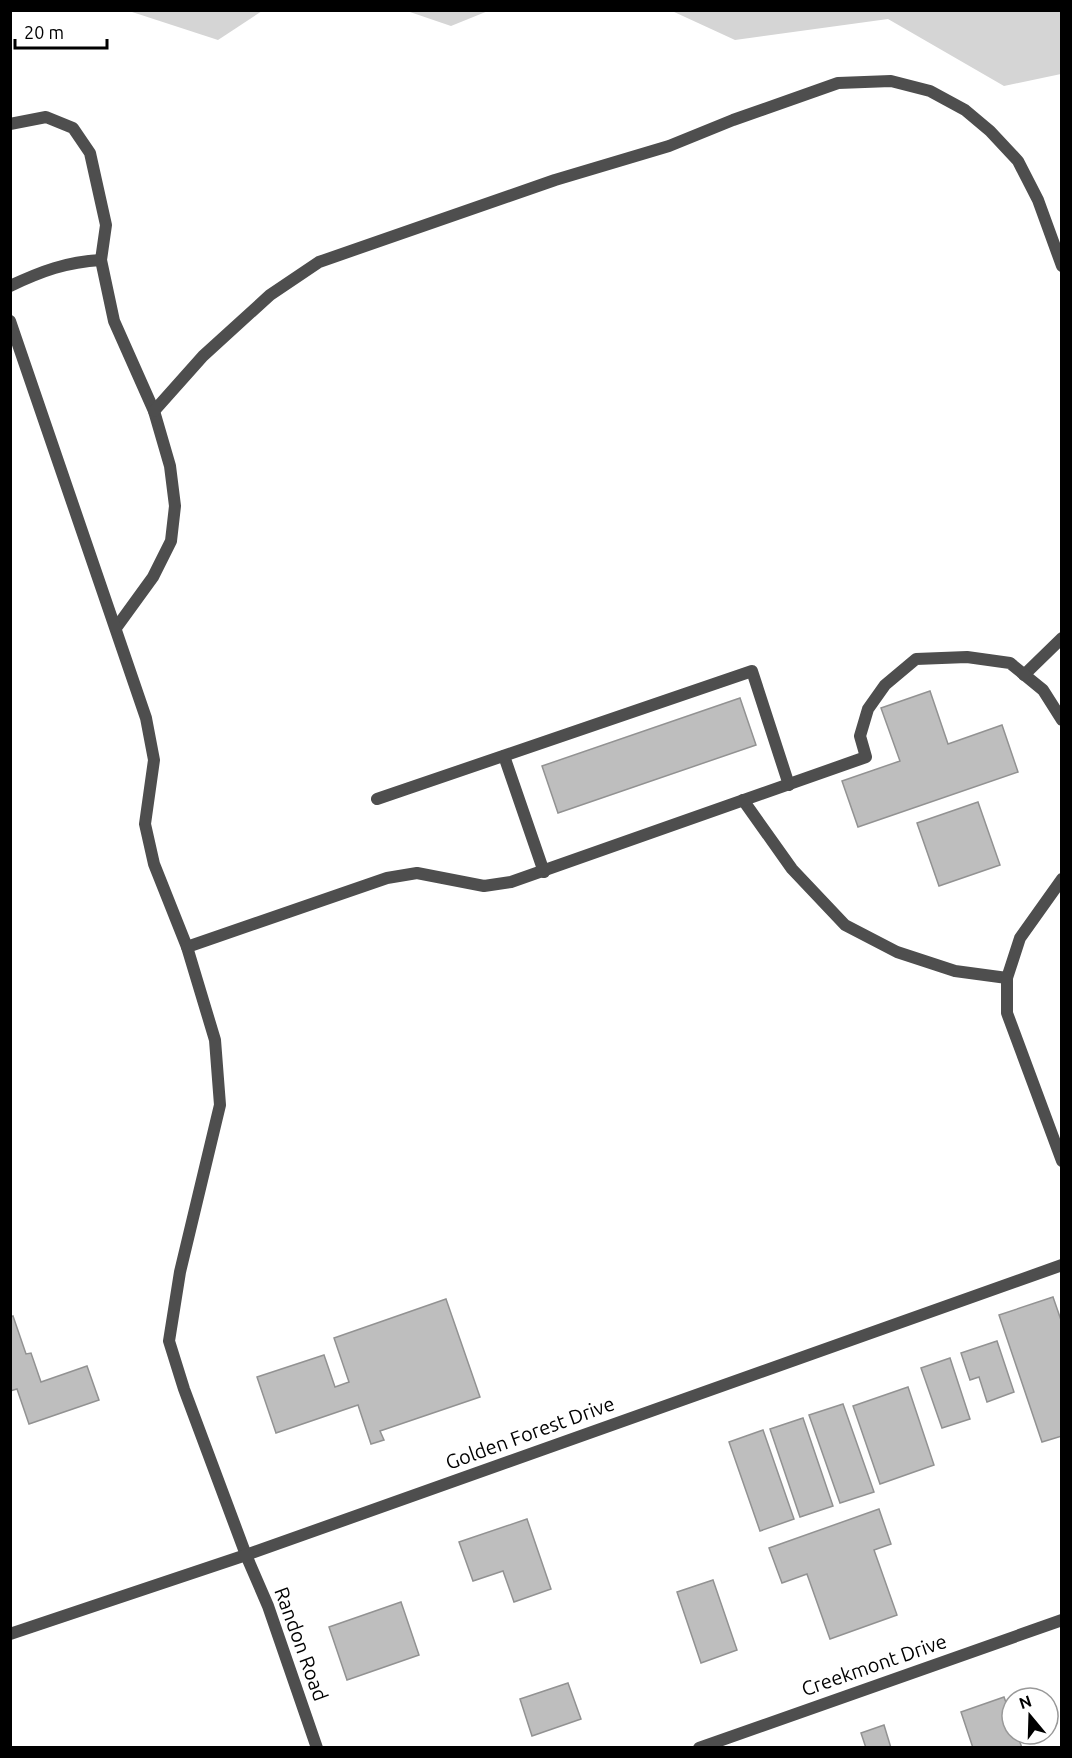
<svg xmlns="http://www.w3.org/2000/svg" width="1072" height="1758" viewBox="0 0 1072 1758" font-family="Ubuntu,sans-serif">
	<rect width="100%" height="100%" fill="#fff"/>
	<g fill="#d5d5d5">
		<path d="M 129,11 L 262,10 L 262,11 L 218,40 Z"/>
		<path d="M 407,11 L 488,11 L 451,26 Z"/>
		<path d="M 672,11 L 1061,11 L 1061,74 L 1004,86 L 888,19 L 735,40 Z"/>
	</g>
	<g fill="#bebebe" stroke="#929292" stroke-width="1.5">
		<path d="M 930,691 L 948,744 L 1002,725 L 1018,772 L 858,827 L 842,781 L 900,761 L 881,708 Z"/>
		<path d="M 740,698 L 756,745 L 558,813 L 542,766 Z"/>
		<path d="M 978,802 L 1000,865 L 939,886 L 917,823 Z"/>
		<path d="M 1053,1297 L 1062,1323 L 1062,1436 L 1042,1442 L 999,1315 Z"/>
		<path d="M 446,1299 L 480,1397 L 380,1431 L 384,1440 L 371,1444 L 358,1405 L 276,1433 L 257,1377 L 324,1355 L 335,1387 L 349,1382 L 334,1338 Z"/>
		<path d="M 13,1316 L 26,1354 L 31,1353 L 41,1382 L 87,1366 L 99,1400 L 29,1424 L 17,1389 L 10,1391 L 10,1317 Z"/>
		<path d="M 997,1341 L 1014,1392 L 987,1402 L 979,1377 L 970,1380 L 961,1353 Z"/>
		<path d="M 950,1358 L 970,1419 L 942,1428 L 921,1368 Z"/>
		<path d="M 908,1387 L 934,1465 L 880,1484 L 853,1406 Z"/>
		<path d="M 843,1404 L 874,1492 L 840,1503 L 809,1415 Z"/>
		<path d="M 803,1418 L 833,1506 L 800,1517 L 770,1429 Z"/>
		<path d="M 763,1430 L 794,1519 L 760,1531 L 729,1442 Z"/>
		<path d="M 879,1509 L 891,1544 L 874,1550 L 897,1615 L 830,1639 L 807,1574 L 782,1583 L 769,1548 Z"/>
		<path d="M 527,1519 L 551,1589 L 514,1602 L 503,1571 L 473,1581 L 459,1542 Z"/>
		<path d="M 713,1580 L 737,1650 L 701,1663 L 677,1592 Z"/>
		<path d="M 401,1602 L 419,1655 L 347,1680 L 329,1627 Z"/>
		<path d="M 568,1683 L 581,1719 L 532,1736 L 520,1699 Z"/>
		<path d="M 1004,1697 L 1012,1719 L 1012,1734 L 1017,1734 L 1022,1748 L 973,1748 L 961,1712 Z"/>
		<path d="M 884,1725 L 891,1748 L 866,1748 L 861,1733 Z"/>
	</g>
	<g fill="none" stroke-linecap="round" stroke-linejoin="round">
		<g stroke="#4e4e4e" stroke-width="12">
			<path d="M 10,124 L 46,117 L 73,128 L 90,153 L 106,225 L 101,260 L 114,321 L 154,411 L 170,466 L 175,506 L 171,541 L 153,577 L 116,628"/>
			<path d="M 10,286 C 42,271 66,262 101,260"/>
			<path d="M 10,321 L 146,718 L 154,760 L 145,824 L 154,864 L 187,947 L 215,1040 L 220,1105 L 180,1272 L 169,1341 L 184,1389 L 246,1555"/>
			<path d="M 154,411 L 203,356 L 270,295 L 319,262 L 555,180 L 669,146 L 733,120 L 838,83 L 891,81 L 930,91 L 965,110 L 990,131 L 1018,161 L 1038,200 L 1062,266"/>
			<path d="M 1024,675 L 1062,638"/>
			<path d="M 504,756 L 544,872"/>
			<path d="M 377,799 L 752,671 L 789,785"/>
			<path d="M 743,800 L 792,869 L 845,925 L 897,952 L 955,971 L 1007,978"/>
			<path d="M 1062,879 L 1020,938 L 1007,978 L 1007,1013 L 1062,1161"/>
			<path d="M 187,947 L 387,878 L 417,873 L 484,886 L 511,882 L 866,757 L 860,736 L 868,709 L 885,685 L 916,659 L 967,657 L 1010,663 L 1043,690 L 1062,720"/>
		</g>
		<g stroke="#4e4e4e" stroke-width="12">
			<path d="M 246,1555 L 268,1606 L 317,1748"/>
			<path d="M 10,1634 L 246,1555 L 1062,1265"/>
			<path d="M 699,1748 L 1062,1620"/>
		</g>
	</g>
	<g text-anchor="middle" stroke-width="6" stroke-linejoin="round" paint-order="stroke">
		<g font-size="20" fill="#000" stroke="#fff">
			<text transform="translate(530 1433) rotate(-20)" y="7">Golden Forest Drive</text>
			<text transform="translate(301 1644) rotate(70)" y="7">Randon Road</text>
			<text transform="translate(874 1665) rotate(-19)" y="7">Creekmont Drive</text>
		</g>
	</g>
	<rect width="1072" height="1758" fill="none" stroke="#000000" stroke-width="24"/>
	<g transform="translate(1030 1716) rotate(341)"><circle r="28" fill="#ffffff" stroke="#999999" stroke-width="1.5"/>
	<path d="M0-4.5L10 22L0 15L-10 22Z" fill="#000000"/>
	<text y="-9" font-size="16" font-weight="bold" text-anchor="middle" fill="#000000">N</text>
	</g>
	<path d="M15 39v9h92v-9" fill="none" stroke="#000000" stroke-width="3"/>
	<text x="24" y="39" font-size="18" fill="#000000" stroke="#ffffff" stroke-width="4.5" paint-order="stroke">20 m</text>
</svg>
